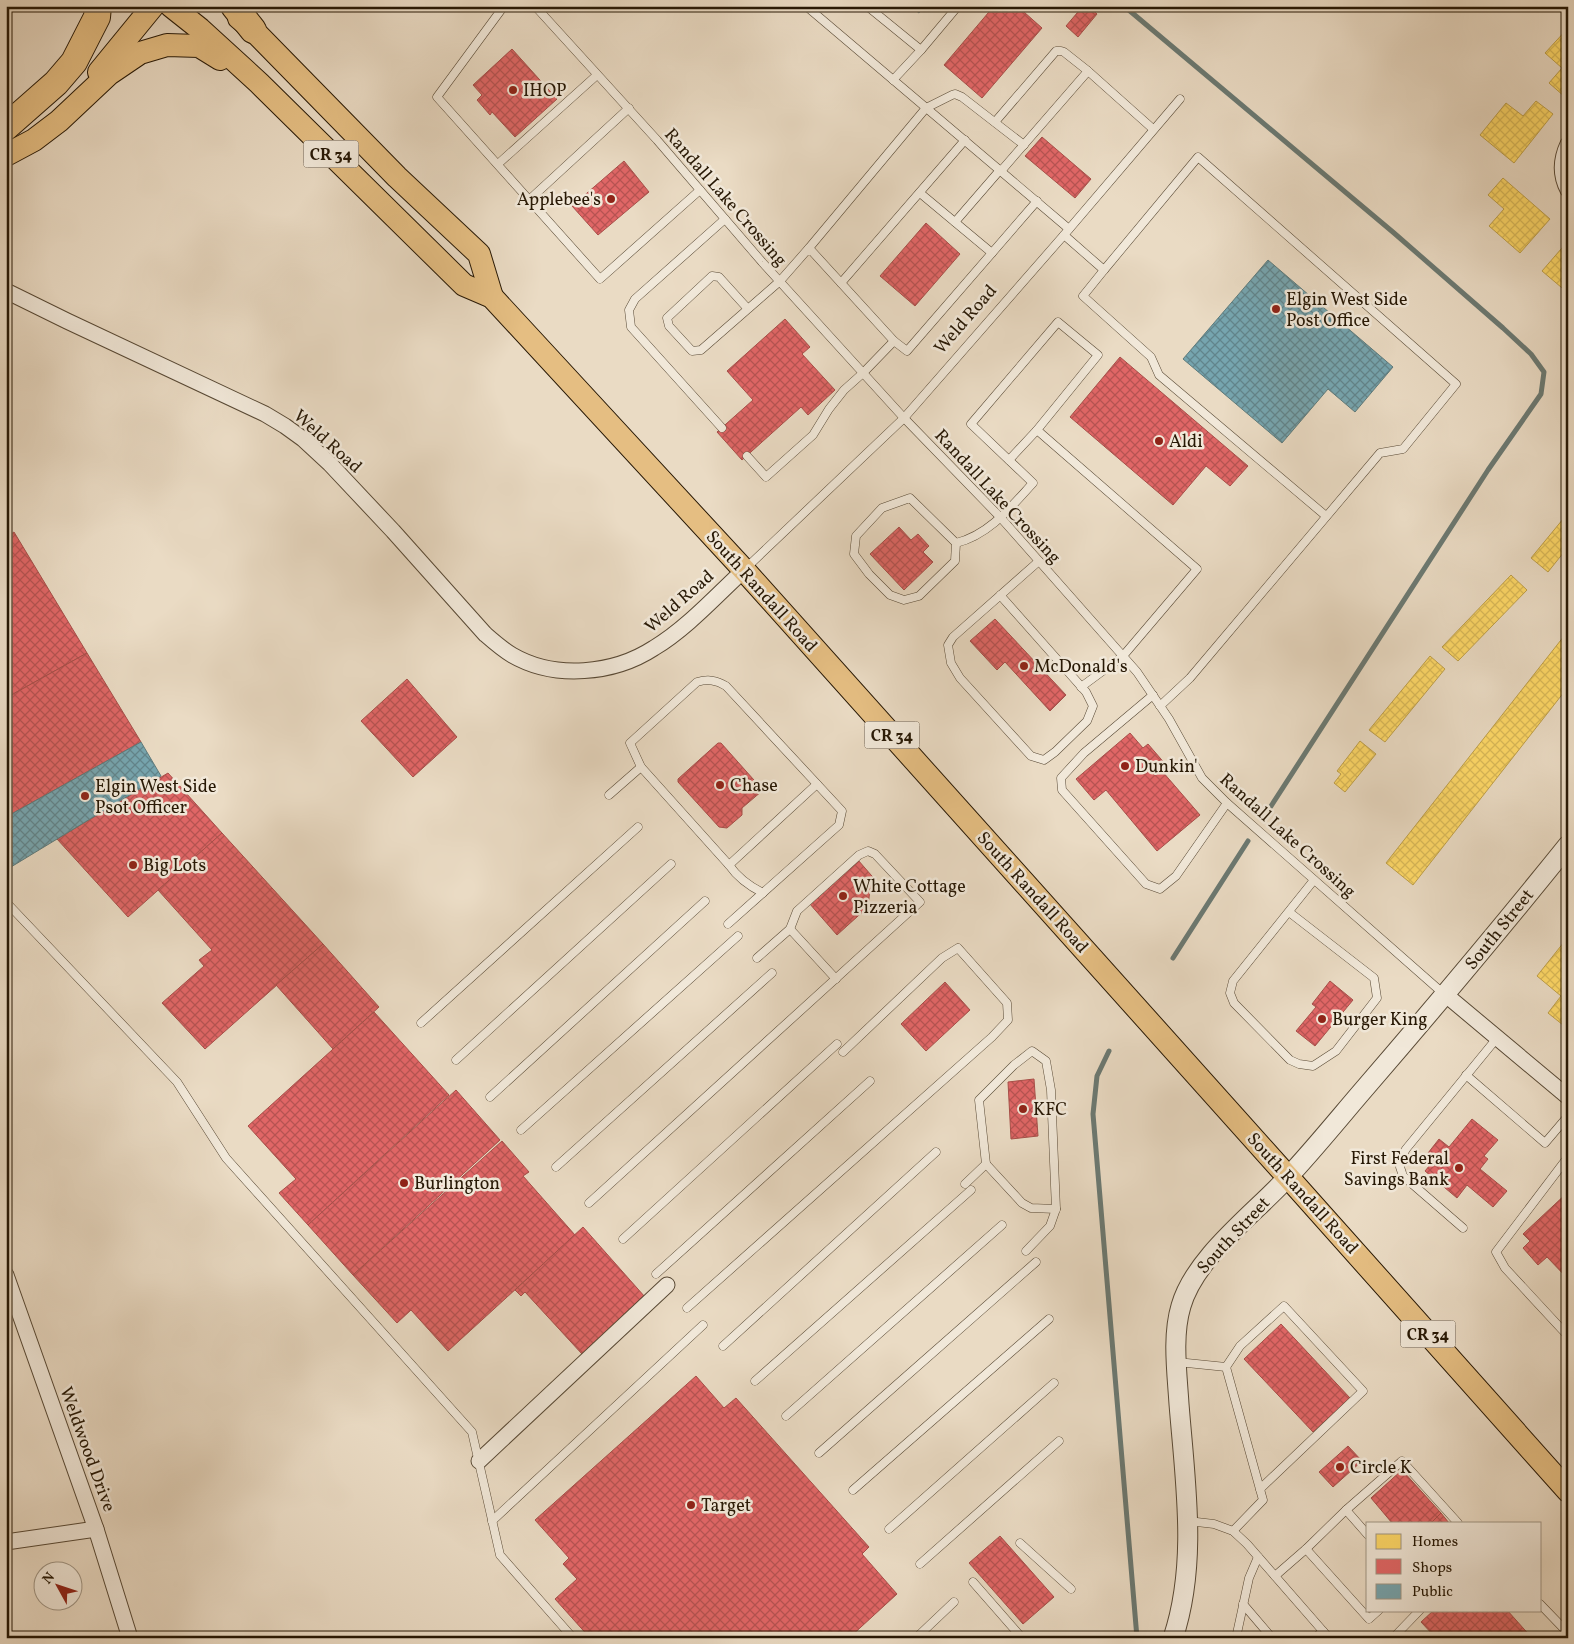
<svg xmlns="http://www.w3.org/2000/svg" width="1574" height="1644" viewBox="0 0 1574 1644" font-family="Vollkorn,serif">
	<defs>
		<pattern id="homes-cross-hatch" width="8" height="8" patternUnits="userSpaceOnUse" patternTransform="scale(1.25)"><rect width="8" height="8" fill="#ffd966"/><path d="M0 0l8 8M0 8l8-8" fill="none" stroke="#dbba57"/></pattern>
		<pattern id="shops-cross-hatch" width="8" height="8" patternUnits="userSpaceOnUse" patternTransform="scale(1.25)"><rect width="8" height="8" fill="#e06666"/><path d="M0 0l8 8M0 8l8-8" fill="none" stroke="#b65352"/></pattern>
		<pattern id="public-cross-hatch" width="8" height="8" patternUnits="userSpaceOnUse" patternTransform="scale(1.25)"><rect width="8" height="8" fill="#76a5af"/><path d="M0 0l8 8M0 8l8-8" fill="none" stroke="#61858c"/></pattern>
	</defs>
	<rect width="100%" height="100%" fill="#eadbc4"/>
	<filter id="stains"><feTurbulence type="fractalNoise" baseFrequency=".004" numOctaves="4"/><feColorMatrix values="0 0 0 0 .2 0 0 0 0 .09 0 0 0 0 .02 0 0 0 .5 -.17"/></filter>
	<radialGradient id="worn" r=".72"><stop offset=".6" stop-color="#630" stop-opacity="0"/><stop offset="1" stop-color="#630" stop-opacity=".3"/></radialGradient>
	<g fill="url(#homes-cross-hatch)" stroke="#be9f49">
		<path d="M 1568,28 L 1568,95 L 1565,97 L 1549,83 L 1562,68 L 1545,53 Z"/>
		<path d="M 1536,101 L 1553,114 L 1514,163 L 1480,135 L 1506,103 L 1523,116 Z"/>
		<path d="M 1503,178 L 1550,219 L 1520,253 L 1489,226 L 1504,209 L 1488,195 Z"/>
		<path d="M 1568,241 L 1568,293 L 1542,271 Z"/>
		<path d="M 1568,513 L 1568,547 L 1548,572 L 1531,558 Z"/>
		<path d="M 1511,575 L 1527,590 L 1458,661 L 1442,647 Z"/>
		<path d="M 1568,631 L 1568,687 L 1413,885 L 1386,863 Z"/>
		<path d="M 1430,656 L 1445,669 L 1385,742 L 1369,730 Z"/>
		<path d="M 1360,741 L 1376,754 L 1345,792 L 1334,783 L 1341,774 L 1337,771 Z"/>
		<path d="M 1568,937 L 1568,1029 L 1548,1013 L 1561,996 L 1537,976 Z"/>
	</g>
	<g fill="url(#shops-cross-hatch)" stroke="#a84f49">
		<path d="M 994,6 L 1029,6 L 1024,12 L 1042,28 L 982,98 L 944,65 Z"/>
		<path d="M 1083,6 L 1089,6 L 1097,14 L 1078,37 L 1066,26 Z"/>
		<path d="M 512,49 L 557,99 L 515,137 L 492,112 L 490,115 L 477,100 L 482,95 L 473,85 Z"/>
		<path d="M 1042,137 L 1091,179 L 1075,198 L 1025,156 Z"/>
		<path d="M 624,161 L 649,192 L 598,235 L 572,206 Z"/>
		<path d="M 926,223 L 960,254 L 915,306 L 880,276 Z"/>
		<path d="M 785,319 L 810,347 L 802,354 L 835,390 L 808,415 L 801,407 L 742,460 L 717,432 L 753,400 L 727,371 Z"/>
		<path d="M 1120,357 L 1248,466 L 1230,486 L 1206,466 L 1173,505 L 1070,417 Z"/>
		<path d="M 899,527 L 911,540 L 918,534 L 929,546 L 923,552 L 933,562 L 904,590 L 870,554 Z"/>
		<path d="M 14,532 L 87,653 L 6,698 L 6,537 Z"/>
		<path d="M 995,619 L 1066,695 L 1050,711 L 1005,662 L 997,670 L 970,641 Z"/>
		<path d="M 87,653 L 141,742 L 6,817 L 6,698 Z"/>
		<path d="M 407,679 L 457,737 L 413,777 L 361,721 Z"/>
		<path d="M 1130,733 L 1143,748 L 1148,744 L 1167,766 L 1162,771 L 1200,815 L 1157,851 L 1106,790 L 1094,800 L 1076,779 Z"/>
		<path d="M 718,743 L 721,743 L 762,789 L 762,791 L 742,808 L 742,815 L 727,828 L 719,827 L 678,782 L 678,779 Z"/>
		<path d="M 168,773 L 222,833 L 128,917 L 57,839 Z"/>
		<path d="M 222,833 L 323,944 L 205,1049 L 162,1003 L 204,966 L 199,960 L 212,950 L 158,890 Z"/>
		<path d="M 858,860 L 878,883 L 870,889 L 868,907 L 837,935 L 809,903 Z"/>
		<path d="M 323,944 L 379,1007 L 333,1049 L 276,985 Z"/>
		<path d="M 1330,981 L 1353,1000 L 1315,1046 L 1296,1031 L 1316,1007 L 1312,1004 Z"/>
		<path d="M 945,982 L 970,1010 L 926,1051 L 901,1024 Z"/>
		<path d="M 374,1012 L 449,1095 L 308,1225 L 279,1193 L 296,1179 L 248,1126 Z"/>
		<path d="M 1034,1079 L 1038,1136 L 1011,1139 L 1008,1082 Z"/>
		<path d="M 456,1090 L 500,1140 L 353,1275 L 308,1225 Z"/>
		<path d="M 1472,1119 L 1498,1140 L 1484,1156 L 1488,1159 L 1480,1169 L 1507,1191 L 1493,1207 L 1467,1185 L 1457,1198 L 1425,1171 L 1435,1159 L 1428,1153 L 1439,1139 L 1449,1147 Z"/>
		<path d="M 502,1141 L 529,1172 L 523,1176 L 575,1235 L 448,1351 L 411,1310 L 397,1323 L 353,1275 Z"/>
		<path d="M 1568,1192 L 1568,1279 L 1547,1257 L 1538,1265 L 1523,1248 L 1530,1241 L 1523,1234 Z"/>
		<path d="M 583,1227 L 645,1297 L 582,1354 L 525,1292 L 521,1296 L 515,1290 Z"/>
		<path d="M 1281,1324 L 1350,1398 L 1313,1432 L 1244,1359 Z"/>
		<path d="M 696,1376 L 724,1408 L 736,1398 L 869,1547 L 862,1554 L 897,1594 L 849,1638 L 590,1638 L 555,1599 L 577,1579 L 563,1564 L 569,1558 L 535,1520 Z"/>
		<path d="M 1348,1446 L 1362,1461 L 1333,1487 L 1319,1472 Z"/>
		<path d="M 1402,1470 L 1441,1513 L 1431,1523 L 1392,1523 L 1371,1498 Z"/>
		<path d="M 1441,1513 L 1449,1523 L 1431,1523 Z"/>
		<path d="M 1000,1536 L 1054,1597 L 1023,1624 L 969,1563 Z"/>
		<path d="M 1434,1610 L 1507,1610 L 1532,1638 L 1436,1638 L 1421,1622 Z"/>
	</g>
	<g fill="url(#public-cross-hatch)" stroke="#5e7b7c">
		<path d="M 910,6 L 924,6 L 919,13 Z"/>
		<path d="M 1268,260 L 1393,367 L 1355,412 L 1328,389 L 1282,443 L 1183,359 Z"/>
		<path d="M 141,742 L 161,776 L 6,870 L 6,817 Z"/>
	</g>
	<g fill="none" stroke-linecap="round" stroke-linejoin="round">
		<g stroke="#6b7972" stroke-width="5">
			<path d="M 1124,6 L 1394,233 L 1503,328 L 1531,354 L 1544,372 L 1541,394 L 1488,470 L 1264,817"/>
			<path d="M 1173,958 L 1248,841"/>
			<path d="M 1109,1051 L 1097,1076 L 1093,1114 L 1137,1638"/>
		</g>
		<defs>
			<g id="service">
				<path d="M 504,6 L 437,97 L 600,279 L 700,190"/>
				<path d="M 535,6 L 657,140 L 762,262 L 904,418 L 1001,518 L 1137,672 L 1169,719 L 1202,778 L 1227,803 L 1445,995"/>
				<path d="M 806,6 L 1069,229"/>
				<path d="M 867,6 L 921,50 L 893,80"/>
				<path d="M 921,50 L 958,6"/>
				<path d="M 995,122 L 1056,51 L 1061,51 L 1064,52 L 1088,71"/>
				<path d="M 498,164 L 597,75"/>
				<path d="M 1001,171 L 1088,71 L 1153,129"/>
				<path d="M 920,193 L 992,253"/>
				<path d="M 529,200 L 629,108"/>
				<path d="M 955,222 L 1000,170"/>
				<path d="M 1064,235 L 1104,270 L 1198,157 L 1456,384 L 1403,449 L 1380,453 L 1190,678 L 1160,706"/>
				<path d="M 809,248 L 926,108 L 952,95 L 955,94 L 962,97 L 1024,145"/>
				<path d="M 1104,270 L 1083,296 L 1151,357 L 1159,375 L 1326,516"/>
				<path d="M 841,283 L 965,140"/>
				<path d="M 894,341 L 907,351 L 1037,201"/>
				<path d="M 722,428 L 631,327 L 629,310 L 635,299 L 725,219"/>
				<path d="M 747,456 L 766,477 L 813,435 L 829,409 L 844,390 L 863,373 L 894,341 L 809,248 L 780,281 L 701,350 L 692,351 L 669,326 L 667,318 L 712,276 L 719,277 L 748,309"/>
				<path d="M 1009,460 L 1037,430"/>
				<path d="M 910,498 L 956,543 L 955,561 L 919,596 L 904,600 L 890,595 L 869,574 L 854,554 L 856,536 L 882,508 Z"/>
				<path d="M 956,543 C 989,535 1011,507 1033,483 L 971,424 L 1058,322 L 1098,355 L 1037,430 L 1197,569 L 1123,656 L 1081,687"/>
				<path d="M 745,569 L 904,418 L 1064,235 L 1180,99"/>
				<path d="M 1000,595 L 1086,692 L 1093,706 L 1087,721 L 1055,752 L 1044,760 L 1031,756 L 960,678 L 951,663 L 948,645 L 953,637 L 1039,561"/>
				<path d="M 1153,695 L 1084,753 L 1061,778 L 1062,790 L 1146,884 L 1160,889 L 1176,876 L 1227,803"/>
				<path d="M 641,767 L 729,865"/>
				<path d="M 609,795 L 641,767 L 630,743 L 697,682 C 708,679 716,680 726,686 L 842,811 L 839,825 L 728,924"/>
				<path d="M 763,893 C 749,886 738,878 729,865 L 817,784"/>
				<path d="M 6,902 L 177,1082 L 226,1158 L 472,1432 L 500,1555 L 573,1638"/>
				<path d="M 1289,912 L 1374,978 L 1377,998 L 1336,1051 L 1313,1066 L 1299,1064 L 1290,1060 L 1234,1003 L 1230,993 L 1233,981 L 1314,880"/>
				<path d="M 790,929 L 836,979"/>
				<path d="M 421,1023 L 638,827"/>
				<path d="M 456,1060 L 671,864"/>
				<path d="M 1466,1075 L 1545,1143 L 1568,1116"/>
				<path d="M 490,1097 L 705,901"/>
				<path d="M 521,1130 L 738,936"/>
				<path d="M 1568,1157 L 1496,1252 L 1505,1268 L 1568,1336"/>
				<path d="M 986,1164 L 1022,1203 L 1031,1208 L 1056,1209"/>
				<path d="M 556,1167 L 772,973"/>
				<path d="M 965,1184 L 986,1164 L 979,1100 L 1014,1065 L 1032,1051 L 1046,1061 L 1051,1090 L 1056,1209 L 1050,1226 L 1026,1251"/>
				<path d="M 589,1203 L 920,902 L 875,854 L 868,851 L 859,855 L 797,911 L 790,929 L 757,958"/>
				<path d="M 1463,1228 L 1403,1176 L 1400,1167 L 1402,1156 L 1406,1149 L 1497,1038"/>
				<path d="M 623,1239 L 837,1044"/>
				<path d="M 656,1274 L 870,1081"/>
				<path d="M 687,1308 L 992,1037 L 1008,1020 L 1007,1003 L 958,948 L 942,958 L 843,1052"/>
				<path d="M 723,1346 L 936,1152"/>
				<path d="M 1177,1362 L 1226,1367 L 1263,1500 L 1233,1531"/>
				<path d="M 1226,1367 L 1240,1346 L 1284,1306 L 1363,1391 L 1260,1489"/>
				<path d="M 755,1381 L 971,1190"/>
				<path d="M 786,1416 L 1002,1225"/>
				<path d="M 819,1453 L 1036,1262"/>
				<path d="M 853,1490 L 1049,1319"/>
				<path d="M 1346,1510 L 1368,1535"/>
				<path d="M 492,1521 L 703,1325"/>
				<path d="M 1188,1521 L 1214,1524 L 1233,1531 L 1247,1544 L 1329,1638"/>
				<path d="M 889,1529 L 1054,1383"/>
				<path d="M 1020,1543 L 1071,1589"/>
				<path d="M 1306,1549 L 1369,1619 L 1379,1610"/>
				<path d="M 920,1564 L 1059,1441"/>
				<path d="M 1275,1576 L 1306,1549 L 1346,1510 L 1402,1461 L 1458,1523"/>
				<path d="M 973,1582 L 1022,1638"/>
				<path d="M 1243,1604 L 1272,1638"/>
				<path d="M 1540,1604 L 1568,1633"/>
				<path d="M 916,1638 L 954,1602"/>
				<path d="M 1236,1638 L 1249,1578 L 1258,1557"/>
				<path d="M 1315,1638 L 1323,1631"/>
				<path d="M 1393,1638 L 1420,1610"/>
			</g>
			<g id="minor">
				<path d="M 1568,144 C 1561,159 1560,175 1568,190"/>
				<path d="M 6,291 L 67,321 L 265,414 L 285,426 L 303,439 L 330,464 L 393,531 L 485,634 C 493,641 502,649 512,655 C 555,680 614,674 654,648 C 686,629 717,595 744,570"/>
				<path d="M 1446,995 L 1568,1097"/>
				<path d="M 6,1275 L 96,1529 L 130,1638"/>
				<path d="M 479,1461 L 667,1285"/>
				<path d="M 6,1542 L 96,1529"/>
			</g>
			<path id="tertiary" d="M 1173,1638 C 1198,1563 1185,1481 1179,1404 C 1177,1372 1172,1336 1181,1306 C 1195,1257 1254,1214 1288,1177 C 1315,1148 1340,1117 1365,1088 C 1434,1008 1502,927 1568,845"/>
			<g id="primary">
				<path d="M 171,6 L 200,29 L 259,83 L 464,285 L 492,297 L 744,570 L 1288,1177 L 1568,1491"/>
				<path d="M 239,18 L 253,30 L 397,177 L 479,254 L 492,297"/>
				<path d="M 99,72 L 153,6"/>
				<path d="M 6,155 L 34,140 L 59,121 L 109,74 L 140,53 L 167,45 L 199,46 L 220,59"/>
			</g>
			<g id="motorway">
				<path d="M 234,6 L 253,30"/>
				<path d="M 6,127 L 56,83 L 74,62 L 97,17 L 98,6"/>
			</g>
		</defs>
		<use href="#service" stroke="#584935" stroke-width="9"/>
		<use href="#minor" stroke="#584935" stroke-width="17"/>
		<use href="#tertiary" stroke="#584935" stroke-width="21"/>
		<use href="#primary" stroke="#271805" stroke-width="24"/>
		<use href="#motorway" stroke="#271805" stroke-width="28"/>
		<use href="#service" stroke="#f1e8d9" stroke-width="8"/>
		<use href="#minor" stroke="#f1e8d9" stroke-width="15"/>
		<use href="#tertiary" stroke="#f1e8d9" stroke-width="19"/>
		<use href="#primary" stroke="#e5be82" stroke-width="22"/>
		<use href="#motorway" stroke="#e5be82" stroke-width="26"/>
	</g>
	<g fill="#8f2418" stroke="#f1e8d9" stroke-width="2">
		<circle cx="513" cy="90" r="5"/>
		<circle cx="611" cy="199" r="5"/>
		<circle cx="1276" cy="309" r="5"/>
		<circle cx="1159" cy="441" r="5"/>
		<circle cx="1024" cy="666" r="5"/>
		<circle cx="1125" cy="766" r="5"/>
		<circle cx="720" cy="785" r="5"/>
		<circle cx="85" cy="796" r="5"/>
		<circle cx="133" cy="865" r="5"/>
		<circle cx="843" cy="896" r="5"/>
		<circle cx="1322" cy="1019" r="5"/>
		<circle cx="1023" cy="1109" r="5"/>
		<circle cx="1459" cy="1168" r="5"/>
		<circle cx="404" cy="1183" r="5"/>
		<circle cx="1340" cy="1467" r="5"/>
		<circle cx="691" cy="1505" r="5"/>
	</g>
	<g text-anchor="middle" stroke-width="5" stroke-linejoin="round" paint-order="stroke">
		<g fill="#f1e8d9" stroke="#645645" stroke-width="1">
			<rect x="303.5" y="140.5" width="55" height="27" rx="4"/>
			<rect x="864.5" y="721.5" width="55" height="27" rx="4"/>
			<rect x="1400.5" y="1320.5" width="55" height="27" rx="4"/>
		</g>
		<g font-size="16" font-weight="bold" fill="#271805">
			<text x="331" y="160">CR 34</text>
			<text x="892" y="741">CR 34</text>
			<text x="1428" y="1340">CR 34</text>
		</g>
		<g font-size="18" fill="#271805" stroke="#f1e8d9" text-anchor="start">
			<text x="523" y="96">IHOP</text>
			<text x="601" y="205" text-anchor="end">Applebee's</text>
			<text x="1286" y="305">Elgin West Side<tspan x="1286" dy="21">Post Office</tspan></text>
			<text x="1169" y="447">Aldi</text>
			<text x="1034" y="672">McDonald's</text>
			<text x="1135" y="772">Dunkin'</text>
			<text x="730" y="791">Chase</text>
			<text x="95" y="792">Elgin West Side<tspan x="95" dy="21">Psot Officer</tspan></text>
			<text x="143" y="871">Big Lots</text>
			<text x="853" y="892">White Cottage<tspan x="853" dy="21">Pizzeria</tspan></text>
			<text x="1332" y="1025">Burger King</text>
			<text x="1033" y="1115">KFC</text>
			<text x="1449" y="1164" text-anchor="end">First Federal<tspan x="1449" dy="21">Savings Bank</tspan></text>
			<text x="414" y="1189">Burlington</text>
			<text x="1350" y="1473">Circle K</text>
			<text x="701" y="1511">Target</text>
		</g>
		<g font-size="18" fill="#271805" stroke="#f1e8d9">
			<text transform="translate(726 197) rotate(49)" y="6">Randall Lake Crossing</text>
			<text transform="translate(965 319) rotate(-49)" y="6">Weld Road</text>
			<text transform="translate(328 441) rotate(42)" y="6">Weld Road</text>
			<text transform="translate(998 496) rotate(47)" y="6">Randall Lake Crossing</text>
			<text transform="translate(762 591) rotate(48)" y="6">South Randall Road</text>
			<text transform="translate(679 601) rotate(-41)" y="6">Weld Road</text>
			<text transform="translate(1288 835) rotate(42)" y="6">Randall Lake Crossing</text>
			<text transform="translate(1033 892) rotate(48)" y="6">South Randall Road</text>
			<text transform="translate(1499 929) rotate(-51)" y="6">South Street</text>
			<text transform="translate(1303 1193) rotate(48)" y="6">South Randall Road</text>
			<text transform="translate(1233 1235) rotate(-47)" y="6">South Street</text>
			<text transform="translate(88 1449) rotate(70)" y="6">Weldwood Drive</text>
		</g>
	</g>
	<rect width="1574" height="1644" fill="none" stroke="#eadbc4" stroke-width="25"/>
	<rect x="8" y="8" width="1559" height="1629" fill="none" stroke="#271805" stroke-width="2.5"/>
	<rect x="12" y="12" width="1549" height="1619" fill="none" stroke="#271805"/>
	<rect x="1366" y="1522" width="175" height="90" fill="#f1e8d9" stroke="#a09584"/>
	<rect x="1376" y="1534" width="25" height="15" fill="#ffd966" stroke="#a09584"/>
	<text x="1412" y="1546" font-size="15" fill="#271805">Homes</text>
	<rect x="1376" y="1559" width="25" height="15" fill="#e06666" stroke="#a09584"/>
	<text x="1412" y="1572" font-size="15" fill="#271805">Shops</text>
	<rect x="1376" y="1584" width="25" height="15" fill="#76a5af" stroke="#a09584"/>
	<text x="1412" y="1596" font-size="15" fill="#271805">Public</text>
	<g transform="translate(58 1586) rotate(310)"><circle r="24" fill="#f1e8d9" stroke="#a09584"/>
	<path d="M0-4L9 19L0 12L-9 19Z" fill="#8f2418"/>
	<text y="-8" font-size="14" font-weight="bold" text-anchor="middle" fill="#271805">N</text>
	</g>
	<rect width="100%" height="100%" filter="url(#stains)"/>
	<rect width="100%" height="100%" fill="url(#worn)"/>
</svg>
